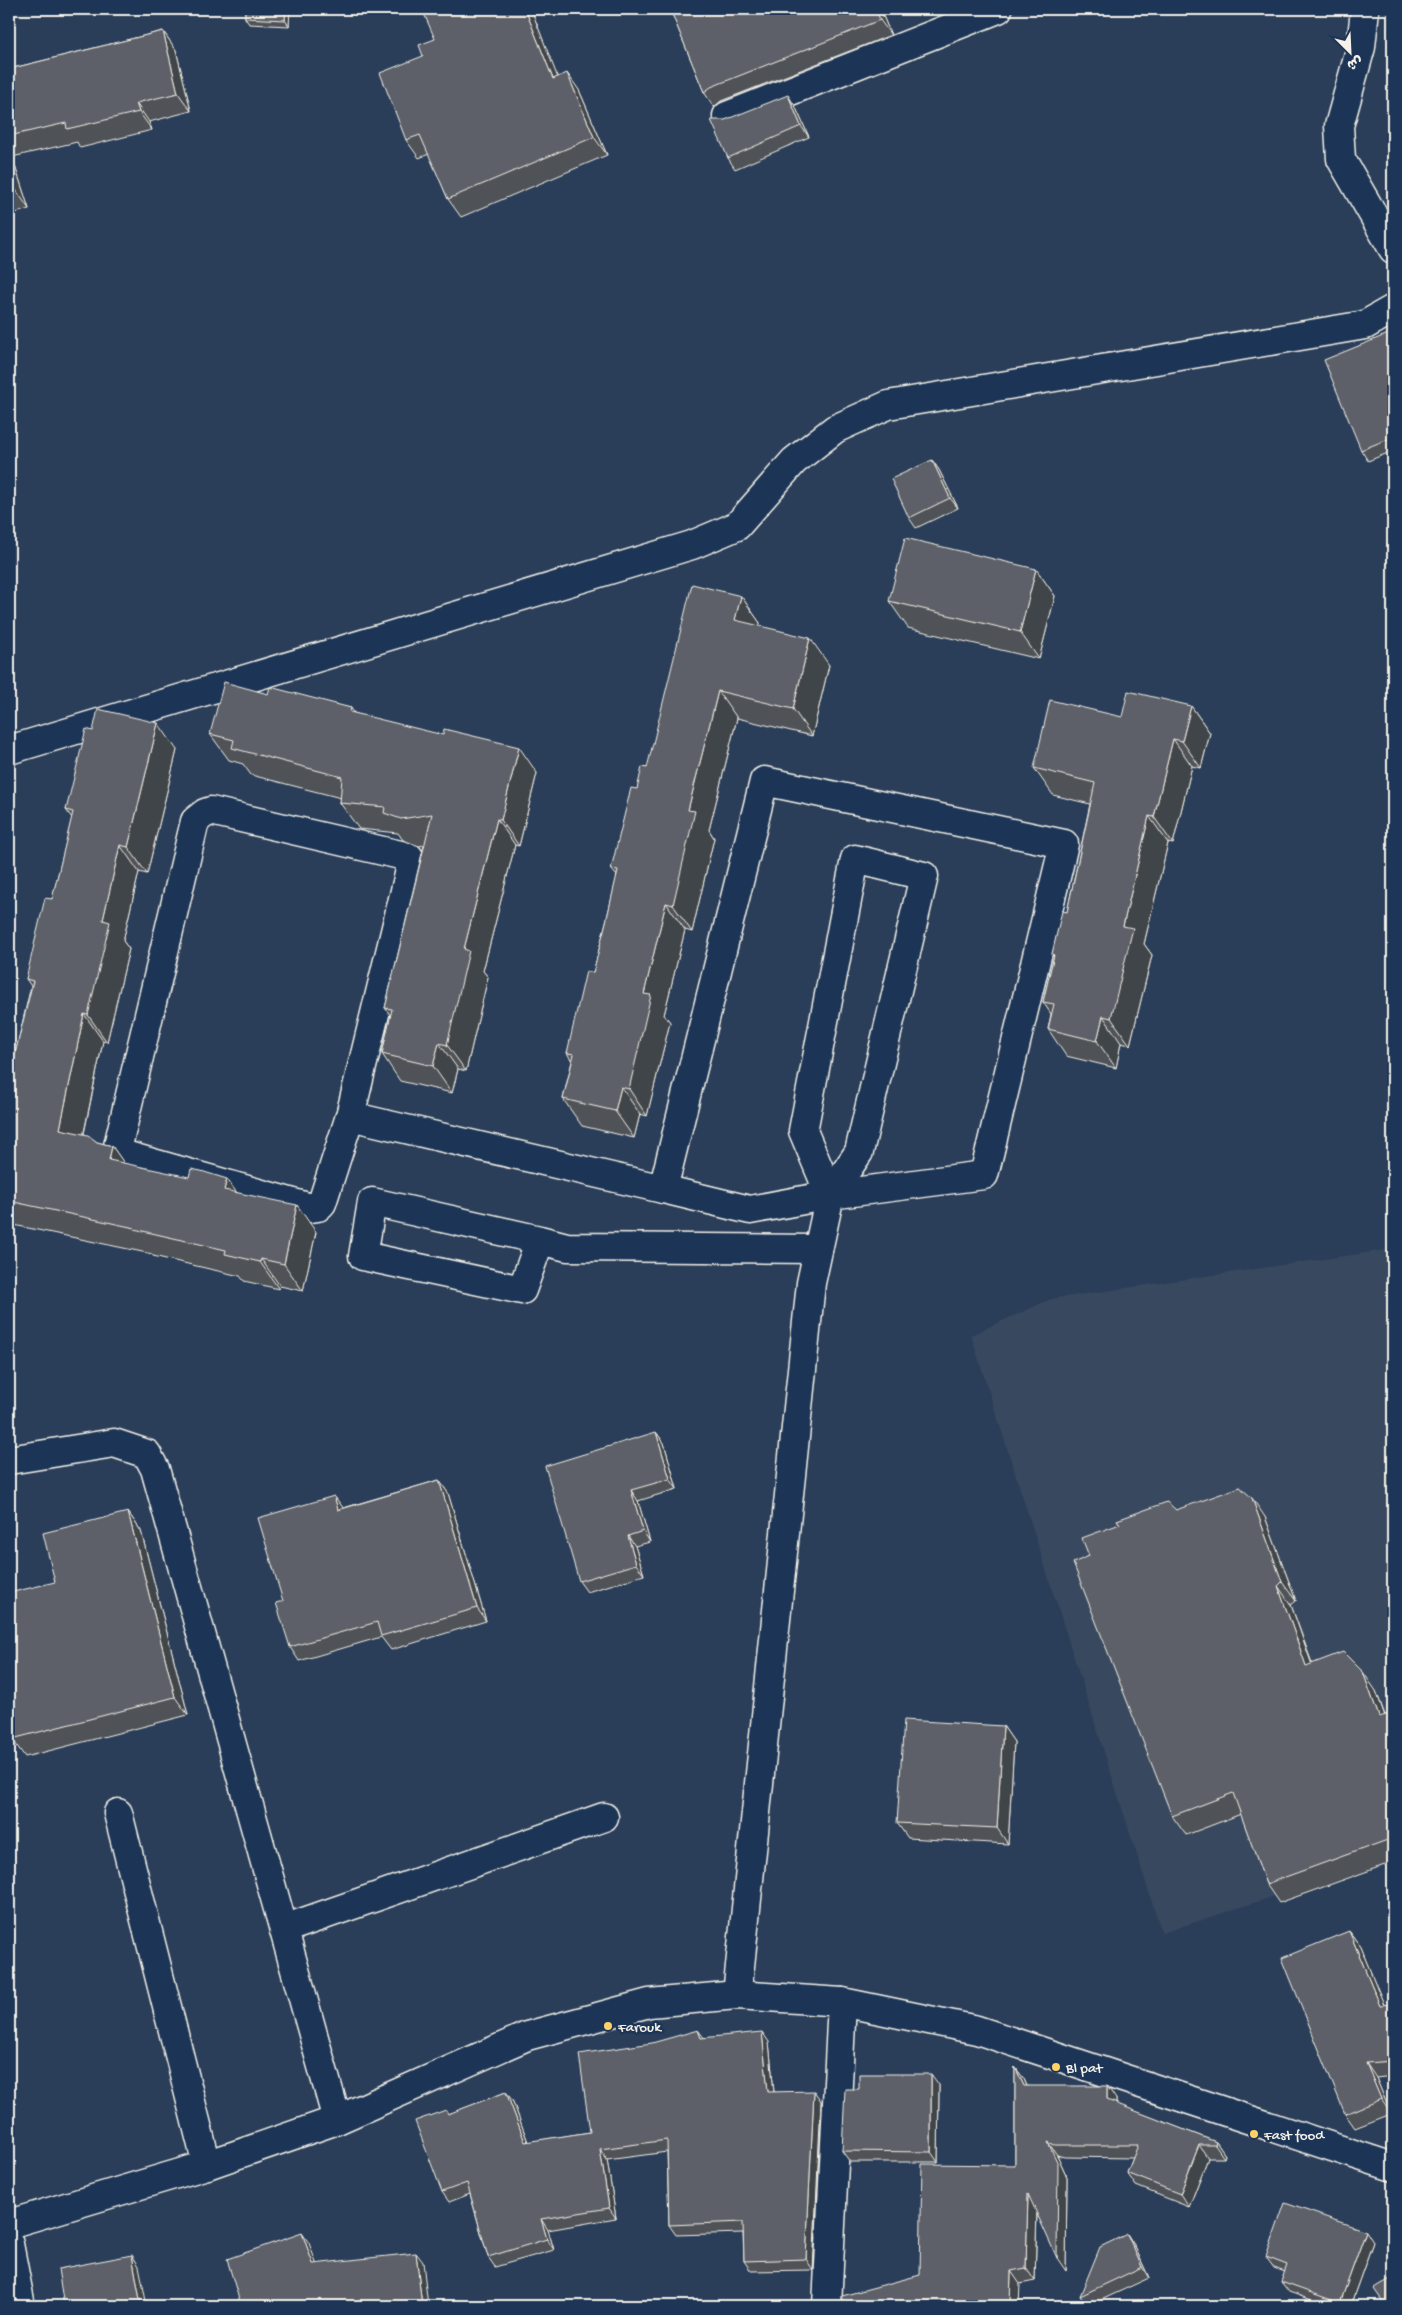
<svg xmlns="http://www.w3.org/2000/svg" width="1402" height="2315" viewBox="0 0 1402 2315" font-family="'Gochi Hand','Playpen Sans Arabic',sans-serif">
	<rect width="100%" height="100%" fill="#2a3e5a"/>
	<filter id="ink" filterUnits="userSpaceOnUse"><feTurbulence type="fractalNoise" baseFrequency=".02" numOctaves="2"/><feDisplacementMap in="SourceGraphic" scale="10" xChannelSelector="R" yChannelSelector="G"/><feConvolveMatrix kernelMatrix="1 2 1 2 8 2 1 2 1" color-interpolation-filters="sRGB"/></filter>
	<g filter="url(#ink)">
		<path fill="#39485e" d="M 1393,1249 L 1393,1857 L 1162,1933 L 971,1335 L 1051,1299 Z"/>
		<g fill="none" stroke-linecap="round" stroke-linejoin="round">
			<defs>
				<g id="minor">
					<path d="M 1365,9 L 1361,47 L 1339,126 L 1341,159 L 1393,249"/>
					<path d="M 727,116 L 998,9"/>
					<path d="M 9,750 L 692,545 L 737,526 L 794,461 L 835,429 L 888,405 L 1365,325 L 1393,309"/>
					<path d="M 211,811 L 409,857 L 412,862 L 350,1116 L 322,1203 L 318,1207 L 311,1208 L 121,1154 L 117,1150 L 195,821 L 205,813 Z"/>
					<path d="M 350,1116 L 663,1189 L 764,781 L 1064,844 L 984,1175 L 830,1195 L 811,1283 L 737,1995"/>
					<path d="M 663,1189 L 750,1210 L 830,1195 L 859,1152 L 924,876 L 855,859 L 803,1131 L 830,1195"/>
					<path d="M 540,1240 L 522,1290 L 363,1256 L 372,1202 L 540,1240 L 567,1247 L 818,1249"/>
					<path d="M 9,1460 L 114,1443 L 147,1454 L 155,1469 L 337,2120"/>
					<path d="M 118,1813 L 207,2165"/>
					<path d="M 284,1929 L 604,1817"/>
					<path d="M 9,2224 L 207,2165 L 337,2120 L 527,2036 L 649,2003 L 737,1995 L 842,2002 L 977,2030 L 1393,2167"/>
					<path d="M 9,2244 L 21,2306"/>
					<path d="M 827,2306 L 842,2002"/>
				</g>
			</defs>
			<use href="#minor" stroke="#f4f1e8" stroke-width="31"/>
			<use href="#minor" stroke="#1d3557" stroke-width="28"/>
		</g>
		<g fill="#505359" stroke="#f4f1e8">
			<path d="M 245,9 L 290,9 L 289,26 L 249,24 L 245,18 Z"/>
			<path d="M 531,9 L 557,77 L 579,90 L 607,155 L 461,217 L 448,199 L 429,154 L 419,158 L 406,140 L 423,56 L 435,39 Z"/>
			<path d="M 670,9 L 880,9 L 891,35 L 721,101 L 714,107 L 704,92 Z"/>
			<path d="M 163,31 L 176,50 L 191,111 L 149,122 L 152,130 L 80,148 L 77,142 L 12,157 L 29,209 L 9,215 L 9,69 Z"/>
			<path d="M 795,106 L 809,137 L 735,169 L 728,158 L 725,120 Z"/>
			<path d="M 1393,332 L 1393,451 L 1368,461 L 1361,450 Z"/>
			<path d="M 932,460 L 939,470 L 958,508 L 916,528 L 909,518 Z"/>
			<path d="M 1036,569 L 1055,596 L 1039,659 L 908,628 L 889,601 Z"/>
			<path d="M 741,596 L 760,623 L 759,626 L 829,665 L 812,736 L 737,718 L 709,830 L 714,838 L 692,932 L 685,930 L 664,1015 L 670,1022 L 647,1116 L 640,1114 L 634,1138 L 582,1126 L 563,1099 L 572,1061 L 567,1053 L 593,973 L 606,922 L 617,876 L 611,869 L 637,789 L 647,768 Z"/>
			<path d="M 268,694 L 351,708 L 354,713 L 537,773 L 519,846 L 515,845 L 483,971 L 488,977 L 466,1071 L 458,1069 L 452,1093 L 400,1081 L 382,1054 L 391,1016 L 385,1008 L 424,845 L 419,846 L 403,840 L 398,833 L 359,829 L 340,803 L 341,798 L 251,775 L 243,764 L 229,760 L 210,734 Z"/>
			<path d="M 1191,706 L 1210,733 L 1201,768 L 1192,766 L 1173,844 L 1168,843 L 1144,944 L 1152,955 L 1130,1045 L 1121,1043 L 1116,1068 L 1066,1056 L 1048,1029 L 1051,1014 L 1043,1002 L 1054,956 L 1052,954 L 1067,912 L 1090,804 L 1053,795 L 1034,768 L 1122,717 Z"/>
			<path d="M 93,731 L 177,750 L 147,874 L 139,872 L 123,941 L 129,949 L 107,1042 L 103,1041 L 84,1134 L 97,1142 L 112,1146 L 124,1164 L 236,1192 L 316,1232 L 303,1291 L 280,1286 L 279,1289 L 244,1281 L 240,1276 L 153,1256 L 152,1254 L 9,1224 L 9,1066 L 14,1058 L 31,986 L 26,979 L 52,899 L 72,818 L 66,810 Z"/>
			<path d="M 656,1432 L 664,1443 L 677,1489 L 638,1501 L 650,1542 L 635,1546 L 644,1575 L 587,1592 L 579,1581 Z"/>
			<path d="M 439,1480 L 448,1493 L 486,1621 L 391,1650 L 381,1637 L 299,1661 L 290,1647 L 283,1601 L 334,1496 L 343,1508 Z"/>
			<path d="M 1176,1510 L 1265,1517 L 1296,1601 L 1291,1605 L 1312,1663 L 1376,1691 L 1385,1715 L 1393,1713 L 1393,1862 L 1279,1903 L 1266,1884 L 1241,1814 L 1186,1835 L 1172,1816 L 1089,1556 L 1120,1524 L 1117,1520 Z"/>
			<path d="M 128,1512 L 141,1531 L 188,1715 L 25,1757 L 12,1739 Z"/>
			<path d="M 1003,1726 L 1014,1742 L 1008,1844 L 908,1838 L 897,1823 Z"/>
			<path d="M 1349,1931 L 1360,1946 L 1384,2005 L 1393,2004 L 1393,2076 L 1376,2078 L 1391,2114 L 1355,2128 L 1345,2114 Z"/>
			<path d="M 704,2038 L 769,2042 L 774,2092 L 821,2101 L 813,2270 L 751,2271 L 744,2261 L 743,2233 L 676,2235 L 669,2225 L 667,2152 L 607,2160 L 616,2218 L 548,2230 L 554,2250 L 495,2267 L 488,2257 L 470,2194 L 449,2202 L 442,2192 L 449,2114 L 506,2092 L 513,2102 L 528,2142 L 590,2132 Z"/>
			<path d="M 1015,2067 L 1024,2079 L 1027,2086 L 1116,2099 L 1116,2104 L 1216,2142 L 1225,2155 L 1224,2158 L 1208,2158 L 1189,2207 L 1136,2186 L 1127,2173 L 1133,2158 L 1064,2157 L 1057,2155 L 1067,2177 L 1066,2271 L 1037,2213 L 1035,2281 L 1020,2284 L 920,2275 L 1015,2165 Z"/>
			<path d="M 939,2085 L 938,2162 L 850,2162 L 842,2151 L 859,2089 Z"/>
			<path d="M 1127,2234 L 1134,2245 L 1149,2278 L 1088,2306 L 1080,2296 Z"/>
			<path d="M 1373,2242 L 1350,2306 L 1328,2306 L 1289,2292 L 1281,2282 L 1285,2272 L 1274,2268 L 1266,2257 Z"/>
		</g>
		<g fill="#414448" stroke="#f4f1e8">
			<path d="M 286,9 L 290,9 L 289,26 L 285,20 Z"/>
			<path d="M 525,9 L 531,9 L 565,96 L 553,79 Z"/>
			<path d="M 876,9 L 880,9 L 891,35 L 880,20 Z"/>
			<path d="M 163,31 L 176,50 L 191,111 L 178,93 Z"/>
			<path d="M 567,73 L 579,90 L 607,155 L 594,137 Z"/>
			<path d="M 788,95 L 795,106 L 809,137 L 801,126 Z"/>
			<path d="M 136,103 L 149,122 L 152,130 L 139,112 Z"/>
			<path d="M 9,152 L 12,157 L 29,209 L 16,190 L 9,168 Z"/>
			<path d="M 932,460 L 939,470 L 958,508 L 950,498 Z"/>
			<path d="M 1036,569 L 1055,596 L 1039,659 L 1020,632 Z"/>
			<path d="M 741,596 L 760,623 L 754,647 L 735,620 Z"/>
			<path d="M 810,638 L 829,665 L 812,736 L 793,709 Z"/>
			<path d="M 718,691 L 737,718 L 709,830 L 714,838 L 692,932 L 673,905 L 688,810 Z"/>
			<path d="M 1191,706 L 1210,733 L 1201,768 L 1182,741 Z"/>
			<path d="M 158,723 L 177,750 L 147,874 L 128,847 Z"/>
			<path d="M 1173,739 L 1192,766 L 1173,844 L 1154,817 Z"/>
			<path d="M 519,747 L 537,773 L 519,846 L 501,820 Z"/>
			<path d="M 1149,816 L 1168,843 L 1144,944 L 1152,955 L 1130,1045 L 1111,1018 L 1123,926 Z"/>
			<path d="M 497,819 L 515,845 L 483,971 L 488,977 L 466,1071 L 447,1045 L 464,949 Z"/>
			<path d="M 120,845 L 139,872 L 123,941 L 129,949 L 107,1042 L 88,1015 L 103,920 Z"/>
			<path d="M 666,903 L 685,930 L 664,1015 L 670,1022 L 647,1116 L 629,1089 L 644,994 Z"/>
			<path d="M 84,1014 L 103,1041 L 79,1156 L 60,1129 Z"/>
			<path d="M 1103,1016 L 1121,1043 L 1116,1068 L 1097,1041 Z"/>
			<path d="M 439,1043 L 458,1069 L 452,1093 L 433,1066 Z"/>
			<path d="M 621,1087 L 640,1114 L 634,1138 L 615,1111 Z"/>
			<path d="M 112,1146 L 131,1173 L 109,1160 Z"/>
			<path d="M 227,1179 L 246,1206 L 224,1190 Z"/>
			<path d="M 297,1205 L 316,1232 L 303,1291 L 284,1264 Z"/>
			<path d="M 261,1259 L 280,1286 L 279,1289 L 260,1262 Z"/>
			<path d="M 656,1432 L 664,1443 L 677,1489 L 670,1479 Z"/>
			<path d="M 439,1480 L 448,1493 L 486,1621 L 477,1608 Z"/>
			<path d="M 631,1490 L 638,1501 L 650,1542 L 643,1531 Z"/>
			<path d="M 334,1496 L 344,1509 L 338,1510 Z"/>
			<path d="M 1252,1498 L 1265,1517 L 1296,1601 L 1282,1582 Z"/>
			<path d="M 128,1512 L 141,1531 L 188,1715 L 175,1697 Z"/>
			<path d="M 628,1536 L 635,1546 L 644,1575 L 636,1564 Z"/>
			<path d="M 1278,1586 L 1291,1605 L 1319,1685 L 1306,1666 Z"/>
			<path d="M 1363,1672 L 1376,1691 L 1392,1736 L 1379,1717 Z"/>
			<path d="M 1003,1726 L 1014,1742 L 1008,1844 L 997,1828 Z"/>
			<path d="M 1349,1931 L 1360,1946 L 1390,2019 L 1380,2005 Z"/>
			<path d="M 698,2030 L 706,2040 L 701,2038 Z"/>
			<path d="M 762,2032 L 769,2042 L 775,2103 L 768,2092 Z"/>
			<path d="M 1366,2063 L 1376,2078 L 1391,2114 L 1381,2099 Z"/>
			<path d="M 1015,2067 L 1024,2079 L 1032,2099 L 1024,2086 Z"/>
			<path d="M 931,2074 L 939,2085 L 938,2162 L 931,2152 Z"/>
			<path d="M 1107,2086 L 1116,2099 L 1116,2113 L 1107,2100 Z"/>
			<path d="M 814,2091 L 821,2101 L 813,2270 L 806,2259 Z"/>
			<path d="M 506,2092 L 513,2102 L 532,2153 L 525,2142 Z"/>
			<path d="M 1048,2142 L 1057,2155 L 1067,2177 L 1066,2271 L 1057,2258 Z"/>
			<path d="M 1216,2142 L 1225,2155 L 1224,2158 L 1215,2145 Z"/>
			<path d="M 1199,2145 L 1208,2158 L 1189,2207 L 1180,2194 Z"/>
			<path d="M 600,2149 L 607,2160 L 616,2218 L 609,2208 Z"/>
			<path d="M 1028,2194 L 1037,2207 L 1035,2281 L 1026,2268 Z"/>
			<path d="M 541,2219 L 548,2230 L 554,2250 L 547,2239 Z"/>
			<path d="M 1366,2231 L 1373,2242 L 1350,2306 L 1342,2306 L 1340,2303 Z"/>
			<path d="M 302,2233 L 309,2243 L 320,2274 L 313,2264 Z"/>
			<path d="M 1127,2234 L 1134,2245 L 1149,2278 L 1142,2267 Z"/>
			<path d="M 416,2253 L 423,2262 L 428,2306 L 422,2306 Z"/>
			<path d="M 132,2255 L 139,2266 L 147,2306 L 141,2306 Z"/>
			<path d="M 1011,2271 L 1020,2284 L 1019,2306 L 1010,2306 Z"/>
		</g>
		<g fill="#5d6167" stroke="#f4f1e8">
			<path d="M 245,9 L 286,9 L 285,20 L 245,18 Z"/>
			<path d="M 422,9 L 525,9 L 553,79 L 567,73 L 594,137 L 448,199 L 420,135 L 406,140 L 380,73 L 423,56 L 419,45 L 435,39 Z"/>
			<path d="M 670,9 L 876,9 L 880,20 L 711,87 L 704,92 Z"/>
			<path d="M 163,31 L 178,93 L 136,103 L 139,112 L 67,129 L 66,123 L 9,136 L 9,69 Z"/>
			<path d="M 788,95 L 801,126 L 728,158 L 711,120 L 725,120 Z"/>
			<path d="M 9,168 L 16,190 L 9,192 Z"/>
			<path d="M 1393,332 L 1393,437 L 1361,450 L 1324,360 Z"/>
			<path d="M 932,460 L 950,498 L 909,518 L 891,479 Z"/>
			<path d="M 905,538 L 1036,569 L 1020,632 L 889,601 Z"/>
			<path d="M 692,584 L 741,596 L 735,620 L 810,638 L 793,709 L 718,691 L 688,810 L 695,811 L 673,905 L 666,903 L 644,994 L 651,995 L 629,1089 L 621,1087 L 615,1111 L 563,1099 L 574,1054 L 567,1053 L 586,971 L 593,973 L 606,922 L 618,870 L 611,869 L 631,788 L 637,789 L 642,767 L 647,768 Z"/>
			<path d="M 224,682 L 268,694 L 270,687 L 351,708 L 350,712 L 443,735 L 444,729 L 519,747 L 501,820 L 497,819 L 464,949 L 469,951 L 447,1045 L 439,1043 L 433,1066 L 382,1054 L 392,1009 L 385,1008 L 432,814 L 401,819 L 384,813 L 385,807 L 340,803 L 342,777 L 232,748 L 234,740 L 210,734 Z"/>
			<path d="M 1128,691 L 1191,706 L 1182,741 L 1173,739 L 1154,817 L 1149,816 L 1123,926 L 1133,928 L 1111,1018 L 1103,1016 L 1097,1041 L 1048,1029 L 1054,1004 L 1043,1002 L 1054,955 L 1052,954 L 1062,911 L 1067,912 L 1095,783 L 1034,768 L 1050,700 L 1122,717 Z"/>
			<path d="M 98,709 L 158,723 L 128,847 L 120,845 L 103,920 L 110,922 L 88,1015 L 84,1014 L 60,1129 L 88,1135 L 97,1142 L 112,1146 L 109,1160 L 189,1177 L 191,1169 L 201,1171 L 227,1179 L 224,1190 L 297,1205 L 284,1264 L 261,1259 L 260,1262 L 225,1254 L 226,1250 L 134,1229 L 135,1228 L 9,1201 L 9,1066 L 11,1057 L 14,1058 L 33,981 L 26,979 L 45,898 L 52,899 L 73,812 L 66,810 L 86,729 L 93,731 Z"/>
			<path d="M 656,1432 L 670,1479 L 631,1490 L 643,1531 L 628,1536 L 636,1564 L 579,1581 L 545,1466 Z"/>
			<path d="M 439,1480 L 477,1608 L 381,1636 L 377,1622 L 290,1647 L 276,1603 L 283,1601 L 258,1518 L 334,1496 L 338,1510 Z"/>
			<path d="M 1240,1487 L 1252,1498 L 1282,1582 L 1278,1586 L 1306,1666 L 1343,1652 L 1363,1672 L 1379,1717 L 1393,1713 L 1393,1838 L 1266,1884 L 1233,1793 L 1172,1816 L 1073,1563 L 1089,1556 L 1082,1538 L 1120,1524 L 1117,1520 L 1167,1502 L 1176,1510 Z"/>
			<path d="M 128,1512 L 175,1697 L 12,1739 L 9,1727 L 9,1593 L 55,1582 L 43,1533 Z"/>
			<path d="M 904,1720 L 1003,1726 L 997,1828 L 897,1823 Z"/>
			<path d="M 1349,1931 L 1380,2005 L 1393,2004 L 1393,2061 L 1366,2063 L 1381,2099 L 1345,2114 L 1282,1958 Z"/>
			<path d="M 698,2030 L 701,2038 L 762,2032 L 768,2092 L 814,2091 L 806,2259 L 744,2261 L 743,2222 L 669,2225 L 667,2140 L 600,2149 L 609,2208 L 541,2219 L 547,2239 L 488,2257 L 467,2183 L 442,2192 L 415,2121 L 446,2110 L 448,2114 L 506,2092 L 525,2142 L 590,2132 L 579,2054 L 652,2043 Z"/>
			<path d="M 1015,2067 L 1024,2086 L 1107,2086 L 1107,2100 L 1216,2142 L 1215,2145 L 1199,2145 L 1180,2194 L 1127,2173 L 1138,2145 L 1055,2145 L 1048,2142 L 1058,2164 L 1057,2258 L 1028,2194 L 1026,2268 L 1011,2271 L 1010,2306 L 845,2306 L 842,2296 L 920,2275 L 922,2164 L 1015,2165 Z"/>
			<path d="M 859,2074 L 931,2074 L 931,2152 L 842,2151 L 845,2089 L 859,2089 Z"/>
			<path d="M 1285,2203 L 1366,2231 L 1340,2303 L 1281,2282 L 1287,2265 L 1266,2257 Z"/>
			<path d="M 302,2233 L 313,2264 L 416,2253 L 422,2306 L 241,2306 L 227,2259 Z"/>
			<path d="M 1127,2234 L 1142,2267 L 1080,2296 L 1100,2247 Z"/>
			<path d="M 132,2255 L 141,2306 L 64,2306 L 58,2269 Z"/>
			<path d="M 1393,2277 L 1393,2306 L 1386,2306 L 1374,2289 Z"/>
		</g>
	</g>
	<g fill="#ffd166" stroke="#1d3557" stroke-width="2">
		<circle cx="608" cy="2026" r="5"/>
		<circle cx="1056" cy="2067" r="5"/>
		<circle cx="1254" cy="2134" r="5"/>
	</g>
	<g text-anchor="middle" stroke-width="5" stroke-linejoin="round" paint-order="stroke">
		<g font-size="15" fill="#f4f1e8" stroke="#1d3557" text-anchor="start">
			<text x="618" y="2031">Farouk</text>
			<text x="1066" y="2072">Bl pat</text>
			<text x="1264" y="2139">Fast food</text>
		</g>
	</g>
	<rect width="1402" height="2315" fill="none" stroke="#1d3557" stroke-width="30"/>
	<rect x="15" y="15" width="1372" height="2285" fill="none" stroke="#f4f1e8" stroke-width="2" filter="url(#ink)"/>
	<g transform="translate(1350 52) rotate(156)" stroke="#1d3557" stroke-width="4" paint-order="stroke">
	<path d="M0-4L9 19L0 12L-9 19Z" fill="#f4f1e8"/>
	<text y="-8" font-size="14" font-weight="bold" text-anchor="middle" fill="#f4f1e8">ش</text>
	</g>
</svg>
